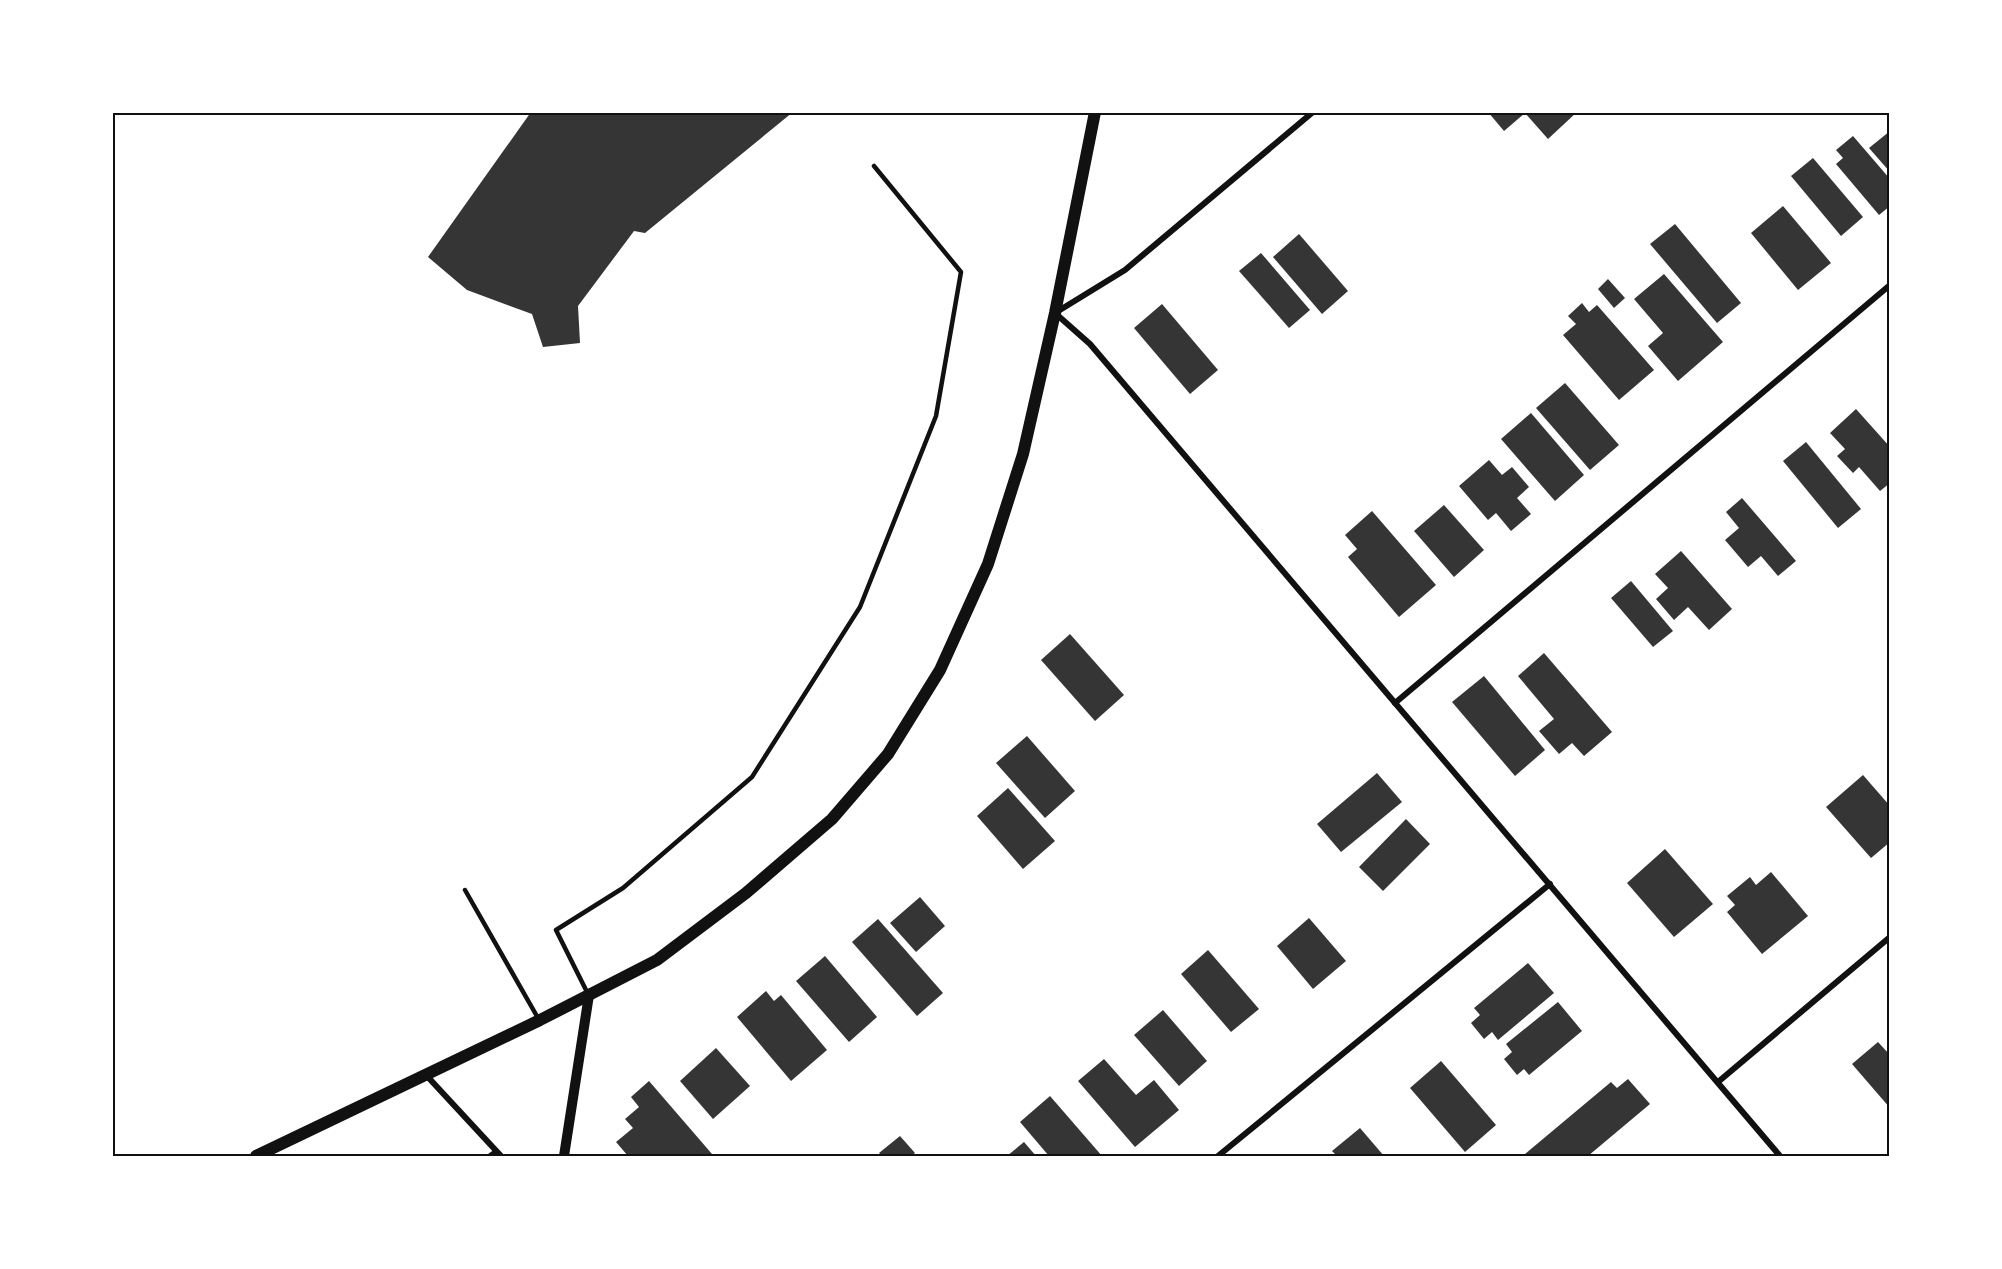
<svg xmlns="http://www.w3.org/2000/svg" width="2002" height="1269" viewBox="0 0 2002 1269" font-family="Helvetica,sans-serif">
	<rect width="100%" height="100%" fill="#fff"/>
	<g fill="#353535">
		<path d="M 531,112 L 793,112 L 645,233 L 634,231 L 578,306 L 580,343 L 543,347 L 532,314 L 467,290 L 428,257 Z"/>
		<path d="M 1488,112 L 1577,112 L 1548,139 L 1525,113 L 1504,131 Z"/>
		<path d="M 1890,131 L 1890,172 L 1869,148 Z"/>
		<path d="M 1853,136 L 1890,179 L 1890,206 L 1879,215 L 1836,164 L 1843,158 L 1836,150 Z"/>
		<path d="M 1813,158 L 1863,217 L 1841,236 L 1791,176 Z"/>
		<path d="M 1783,206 L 1831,263 L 1798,290 L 1751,233 Z"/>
		<path d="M 1675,224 L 1741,303 L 1717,323 L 1650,244 Z"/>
		<path d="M 1299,234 L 1348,291 L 1322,314 L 1273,257 Z"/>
		<path d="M 1261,253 L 1310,310 L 1289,328 L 1239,271 Z"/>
		<path d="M 1664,274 L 1723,342 L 1678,381 L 1648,346 L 1663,333 L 1634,299 Z"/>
		<path d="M 1608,279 L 1625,298 L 1614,308 L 1598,289 Z"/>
		<path d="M 1582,303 L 1589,312 L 1597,305 L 1654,370 L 1619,400 L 1563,335 L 1576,324 L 1568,316 Z"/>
		<path d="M 1162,304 L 1218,370 L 1190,394 L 1134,328 Z"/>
		<path d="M 1565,383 L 1619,445 L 1590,470 L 1536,408 Z"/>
		<path d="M 1856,409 L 1890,447 L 1890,483 L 1880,491 L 1859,467 L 1853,473 L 1837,456 L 1845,449 L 1830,433 Z"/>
		<path d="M 1531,413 L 1584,475 L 1555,501 L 1501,439 Z"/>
		<path d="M 1806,442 L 1861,509 L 1838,528 L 1783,461 Z"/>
		<path d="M 1489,460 L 1502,475 L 1512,467 L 1529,487 L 1517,498 L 1531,514 L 1511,531 L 1496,513 L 1488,520 L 1459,486 Z"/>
		<path d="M 1742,498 L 1796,561 L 1778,576 L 1761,556 L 1748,567 L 1725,540 L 1739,528 L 1726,512 Z"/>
		<path d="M 1444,505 L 1484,550 L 1454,577 L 1414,531 Z"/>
		<path d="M 1372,511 L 1436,585 L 1399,617 L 1348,557 L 1357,549 L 1345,535 Z"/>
		<path d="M 1681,551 L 1732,609 L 1709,630 L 1688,607 L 1674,620 L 1656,599 L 1668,588 L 1655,574 Z"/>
		<path d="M 1631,581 L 1673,631 L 1653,647 L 1611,598 Z"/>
		<path d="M 1070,634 L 1124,695 L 1095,721 L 1041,660 Z"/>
		<path d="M 1544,653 L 1612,732 L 1584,756 L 1572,743 L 1559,754 L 1539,731 L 1554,719 L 1518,676 Z"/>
		<path d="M 1484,676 L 1545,750 L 1515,776 L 1452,702 Z"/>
		<path d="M 1027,736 L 1075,791 L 1045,818 L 996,763 Z"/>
		<path d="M 1377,773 L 1402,802 L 1341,852 L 1317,824 Z"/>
		<path d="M 1863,775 L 1890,806 L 1890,842 L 1871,858 L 1826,807 Z"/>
		<path d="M 1008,788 L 1055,841 L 1023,869 L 977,816 Z"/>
		<path d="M 1406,819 L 1430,844 L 1383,891 L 1359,867 Z"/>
		<path d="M 1665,849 L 1713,904 L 1674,937 L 1627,883 Z"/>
		<path d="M 1771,872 L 1808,916 L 1762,954 L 1727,912 L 1735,905 L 1727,896 L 1750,877 L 1756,885 Z"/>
		<path d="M 920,897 L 945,926 L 916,952 L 890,923 Z"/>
		<path d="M 1309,918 L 1346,961 L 1313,989 L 1277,946 Z"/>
		<path d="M 878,919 L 943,993 L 917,1016 L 852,942 Z"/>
		<path d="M 1208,950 L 1259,1009 L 1231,1032 L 1181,974 Z"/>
		<path d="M 825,956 L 877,1017 L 849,1042 L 796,981 Z"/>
		<path d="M 1528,963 L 1554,993 L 1498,1040 L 1492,1032 L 1484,1039 L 1471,1023 L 1480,1015 L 1474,1008 Z"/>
		<path d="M 766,991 L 774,1001 L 781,995 L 827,1050 L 791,1081 L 737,1017 Z"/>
		<path d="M 1558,1002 L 1582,1031 L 1529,1075 L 1524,1069 L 1517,1075 L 1504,1059 L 1512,1052 L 1506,1044 Z"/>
		<path d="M 1163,1010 L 1207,1061 L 1179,1086 L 1134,1035 Z"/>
		<path d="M 1878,1042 L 1890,1055 L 1890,1108 L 1852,1064 Z"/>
		<path d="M 716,1048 L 750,1086 L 713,1119 L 680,1081 Z"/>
		<path d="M 1104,1059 L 1136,1095 L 1154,1080 L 1179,1110 L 1135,1147 L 1078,1081 Z"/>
		<path d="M 1441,1061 L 1496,1125 L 1465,1152 L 1410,1088 Z"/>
		<path d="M 1628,1079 L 1650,1104 L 1588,1156 L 1528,1156 L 1525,1154 L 1611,1082 L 1617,1088 Z"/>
		<path d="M 649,1081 L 712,1154 L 709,1156 L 628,1156 L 616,1142 L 633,1128 L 625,1119 L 639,1107 L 631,1097 Z"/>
		<path d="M 1050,1096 L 1102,1156 L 1049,1156 L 1020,1122 Z"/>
		<path d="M 1360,1128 L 1384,1156 L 1337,1156 L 1332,1151 Z"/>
		<path d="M 900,1136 L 915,1153 L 911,1156 L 882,1156 L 879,1153 Z"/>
		<path d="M 1024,1142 L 1036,1156 L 1007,1156 Z"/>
	</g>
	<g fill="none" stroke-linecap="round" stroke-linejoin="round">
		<g stroke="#111" stroke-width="4.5">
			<path d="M 465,890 L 538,1018"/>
			<path d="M 588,994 L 556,930 L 623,888 L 752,777 L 860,607 L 936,416 L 961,272 L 874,166"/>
			<path d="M 489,1156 L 496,1151"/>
		</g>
		<g stroke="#111" stroke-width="6">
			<path d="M 1313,112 L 1125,270 L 1055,313 L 1090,344 L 1780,1156"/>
			<path d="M 1395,703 L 1890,285"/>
			<path d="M 426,1075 L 501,1156"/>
			<path d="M 1718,1082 L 1890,937"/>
			<path d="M 1218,1156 L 1550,884"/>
		</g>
		<path stroke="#111" stroke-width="10" d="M 564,1156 L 589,995"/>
		<path stroke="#111" stroke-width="12" d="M 256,1156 L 540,1020 L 657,960 L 746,893 L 832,819 L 888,754 L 940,670 L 988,564 L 1023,454 L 1055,313 L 1095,112"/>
	</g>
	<rect width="2002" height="1269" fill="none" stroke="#ffffff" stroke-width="228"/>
	<rect x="114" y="114" width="1774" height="1041" fill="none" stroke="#111" stroke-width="2"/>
</svg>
